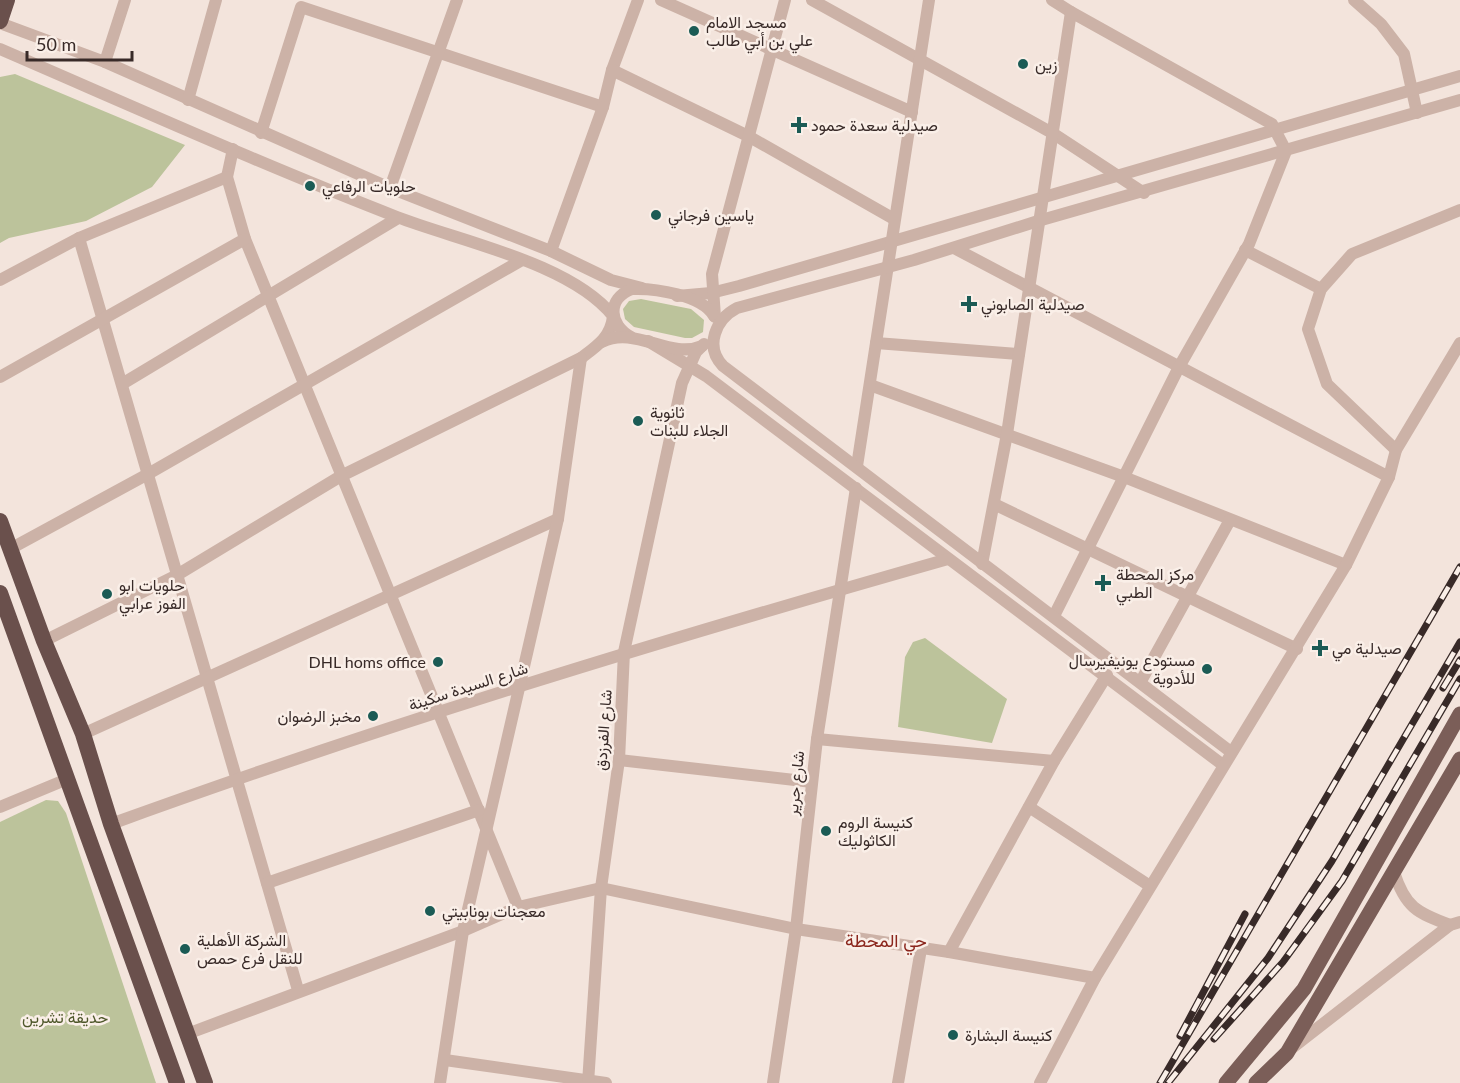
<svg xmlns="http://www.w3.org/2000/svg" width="1460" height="1083" viewBox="0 0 1460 1083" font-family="Lato,Vazirmatn,sans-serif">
	<rect width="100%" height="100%" fill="#f3e4dc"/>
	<g fill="#bcc39b">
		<path d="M 15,74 L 185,145 L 152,187 L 86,221 L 9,238 L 0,243 L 0,77 Z"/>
		<path d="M 641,299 L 691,309 L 704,320 L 703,332 L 692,338 L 685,338 L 634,327 L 625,319 L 623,309 L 629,301 Z"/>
		<path d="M 925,638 L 1007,699 L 992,743 L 898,727 L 905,657 L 913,642 Z"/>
		<path d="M 46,800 L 58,801 L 66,813 L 156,1083 L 0,1083 L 0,822 Z"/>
	</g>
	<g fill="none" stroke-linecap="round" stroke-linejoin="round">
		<g stroke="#ccb2a7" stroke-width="12">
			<path d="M 661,0 L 912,112"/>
			<path d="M 812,0 L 1054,134 L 1144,193"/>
			<path d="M 1052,0 L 1071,12"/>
			<path d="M 1354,0 L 1381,24 L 1404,54 L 1417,113"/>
			<path d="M 0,23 L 105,62 L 390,188 L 551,251 L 611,280 L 642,288"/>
			<path d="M 0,49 C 132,106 263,165 397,217 C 459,241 571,263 613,316 C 611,337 597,346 581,358 L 341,476 L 177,575 L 44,641"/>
			<path d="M 105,62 L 125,0"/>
			<path d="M 612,70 L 638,0"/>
			<path d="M 188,100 L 216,0"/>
			<path d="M 261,133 L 301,7 L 603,107 L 612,70 L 748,136 L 894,219"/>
			<path d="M 233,149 L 227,177 L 245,239 L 518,907"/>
			<path d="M 390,188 L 457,0"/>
			<path d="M 79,238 L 298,990"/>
			<path d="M 954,248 L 1389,477"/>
			<path d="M 1245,250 L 1321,289"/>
			<path d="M 551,251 L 603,107"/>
			<path d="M 0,280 L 79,238 L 227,177"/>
			<path d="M 677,296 L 711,293 L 739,286 L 1460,76"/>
			<path d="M 715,317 L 712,274 L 785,0"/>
			<path d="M 631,337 C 609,325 606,299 632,289 C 655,288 702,295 714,316"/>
			<path d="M 648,341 L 706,376 L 1223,765"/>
			<path d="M 602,342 C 635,325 670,360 702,346"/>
			<path d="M 876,343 L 1019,354"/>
			<path d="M 0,377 L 245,239"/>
			<path d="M 122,384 L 398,218"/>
			<path d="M 870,385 L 1124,477 L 1346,565"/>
			<path d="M 1396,450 L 1327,384 L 1308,329 L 1321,289 L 1352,254 L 1460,210"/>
			<path d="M 857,466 L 929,0"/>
			<path d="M 994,504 L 1297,649"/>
			<path d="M 10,549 L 148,474 L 522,260"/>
			<path d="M 982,564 L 1007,434 L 1071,12 L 1272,124 L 1286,151 L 1249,244 L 1179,367 L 1054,616"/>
			<path d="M 1141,681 L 1230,520"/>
			<path d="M 83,734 L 558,519"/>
			<path d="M 817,739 L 1054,761"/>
			<path d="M 1231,752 L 723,366 C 704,346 716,319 737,308 L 914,260 L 1038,221 L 1460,100"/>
			<path d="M 619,760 L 812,782"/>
			<path d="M 0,807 L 65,780"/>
			<path d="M 1029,807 L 1150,886"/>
			<path d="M 111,824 C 386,724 666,639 948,559"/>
			<path d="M 1394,872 C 1405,907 1417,913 1450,925"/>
			<path d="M 267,883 L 479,810"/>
			<path d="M 949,952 L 1054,761 L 1107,675"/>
			<path d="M 187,1034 L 463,931 L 518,907 L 601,888 L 796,929 L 949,952 L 1095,978"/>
			<path d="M 1292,1048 L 1450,925 L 1460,922"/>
			<path d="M 445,1060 L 606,1083"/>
			<path d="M 440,1083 L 463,931 L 558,519 L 581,358"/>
			<path d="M 588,1083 L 601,888 L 619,760 L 624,652 L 682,383 L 696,352 L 704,344"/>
			<path d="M 773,1083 L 796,929 L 817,739 L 856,488"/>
			<path d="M 898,1083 L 921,949"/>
			<path d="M 1040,1083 L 1095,978 L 1346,565 L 1389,477 L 1396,450 L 1460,343"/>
		</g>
		<g stroke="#7b5e58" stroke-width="15">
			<path d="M 1226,1083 L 1304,989 L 1460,714"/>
			<path d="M 1256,1083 L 1287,1053 L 1460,759"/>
		</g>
		<g stroke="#6a504c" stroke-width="16">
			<path d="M 0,21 L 7,0"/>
			<path d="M 0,521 L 44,641 L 83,734 L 111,824 L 205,1083"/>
			<path d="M 0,593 L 177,1083"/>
		</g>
		<defs>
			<g id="rail">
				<path d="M 1443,688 L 1460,660"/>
				<path d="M 1180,1036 L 1245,914"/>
				<path d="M 1214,1039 L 1283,962 L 1342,881 L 1460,679"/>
				<path d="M 1160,1083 L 1460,567"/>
				<path d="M 1168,1083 L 1268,958 L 1332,861 L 1460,642"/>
			</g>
		</defs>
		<use href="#rail" stroke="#382a28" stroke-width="7"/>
		<use href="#rail" stroke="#faefe8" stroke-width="4.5" stroke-dasharray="14" stroke-linecap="butt"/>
	</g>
	<g fill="#1b5b55" stroke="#faefe8" stroke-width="2">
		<circle cx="694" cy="31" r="6"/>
		<circle cx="1023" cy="64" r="6"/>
		<path d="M796 116h6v6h6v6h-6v6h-6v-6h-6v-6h6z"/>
		<circle cx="310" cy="186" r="6"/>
		<circle cx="656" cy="215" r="6"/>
		<path d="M966 295h6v6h6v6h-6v6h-6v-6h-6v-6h6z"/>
		<circle cx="638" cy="421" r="6"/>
		<path d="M1100 574h6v6h6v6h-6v6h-6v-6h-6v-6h6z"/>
		<circle cx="107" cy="594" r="6"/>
		<path d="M1317 639h6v6h6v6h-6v6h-6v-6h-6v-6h6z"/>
		<circle cx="438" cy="662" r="6"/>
		<circle cx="1207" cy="669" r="6"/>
		<circle cx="373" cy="716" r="6"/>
		<circle cx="826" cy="831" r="6"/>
		<circle cx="430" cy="911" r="6"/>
		<circle cx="185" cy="949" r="6"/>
		<circle cx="953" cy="1035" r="6"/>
	</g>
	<g text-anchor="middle" stroke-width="5" stroke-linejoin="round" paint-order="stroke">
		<g font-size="16" fill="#382a28" stroke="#faefe8" text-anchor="start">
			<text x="706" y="28">مسجد الامام<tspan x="706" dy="18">علي بن أبي طالب</tspan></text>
			<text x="1035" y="70">زين</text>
			<text x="811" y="131">صيدلية سعدة حمود</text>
			<text x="322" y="192">حلويات الرفاعي</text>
			<text x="668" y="221">ياسين فرجاني</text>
			<text x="981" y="310">صيدلية الصابوني</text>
			<text x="650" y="418">ثانوية<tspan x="650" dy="18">الجلاء للبنات</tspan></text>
			<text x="1116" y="580">مركز المحطة<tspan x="1116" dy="18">الطبي</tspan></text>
			<text x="119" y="591">حلويات ابو<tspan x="119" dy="18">الفوز عرابي</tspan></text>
			<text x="1332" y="654">صيدلية مي</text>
			<text x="1195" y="666" text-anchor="end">مستودع يونيفيرسال<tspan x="1195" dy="18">للأدوية</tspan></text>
			<text x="426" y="668" text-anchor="end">DHL homs office</text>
			<text x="361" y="722" text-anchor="end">مخبز الرضوان</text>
			<text x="838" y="828">كنيسة الروم<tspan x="838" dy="18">الكاثوليك</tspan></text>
			<text x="442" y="917">معجنات بونابيتي</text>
			<text x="197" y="946">الشركة الأهلية<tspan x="197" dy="18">للنقل فرع حمص</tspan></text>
			<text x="965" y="1041">كنيسة البشارة</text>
		</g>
		<g font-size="16" fill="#382a28" stroke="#faefe8">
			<text transform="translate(468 686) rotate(-18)" y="6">شارع السيدة سكينة</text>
			<text transform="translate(603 730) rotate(-86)" y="6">شارع الفرزدق</text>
			<text transform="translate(795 783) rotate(-84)" y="6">شارع جرير</text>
		</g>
		<g font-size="16" fill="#4e572a" stroke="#faefe8">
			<text x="65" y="1023">حديقة تشرين</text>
		</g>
		<g font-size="18" fill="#8b261d" stroke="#faefe8">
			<text x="886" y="947">حي المحطة</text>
		</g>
	</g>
	<path d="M27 51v9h105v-9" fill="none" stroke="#382a28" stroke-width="3"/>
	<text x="36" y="51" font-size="18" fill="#382a28" stroke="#faefe8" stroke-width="4.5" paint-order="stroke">50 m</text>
</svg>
